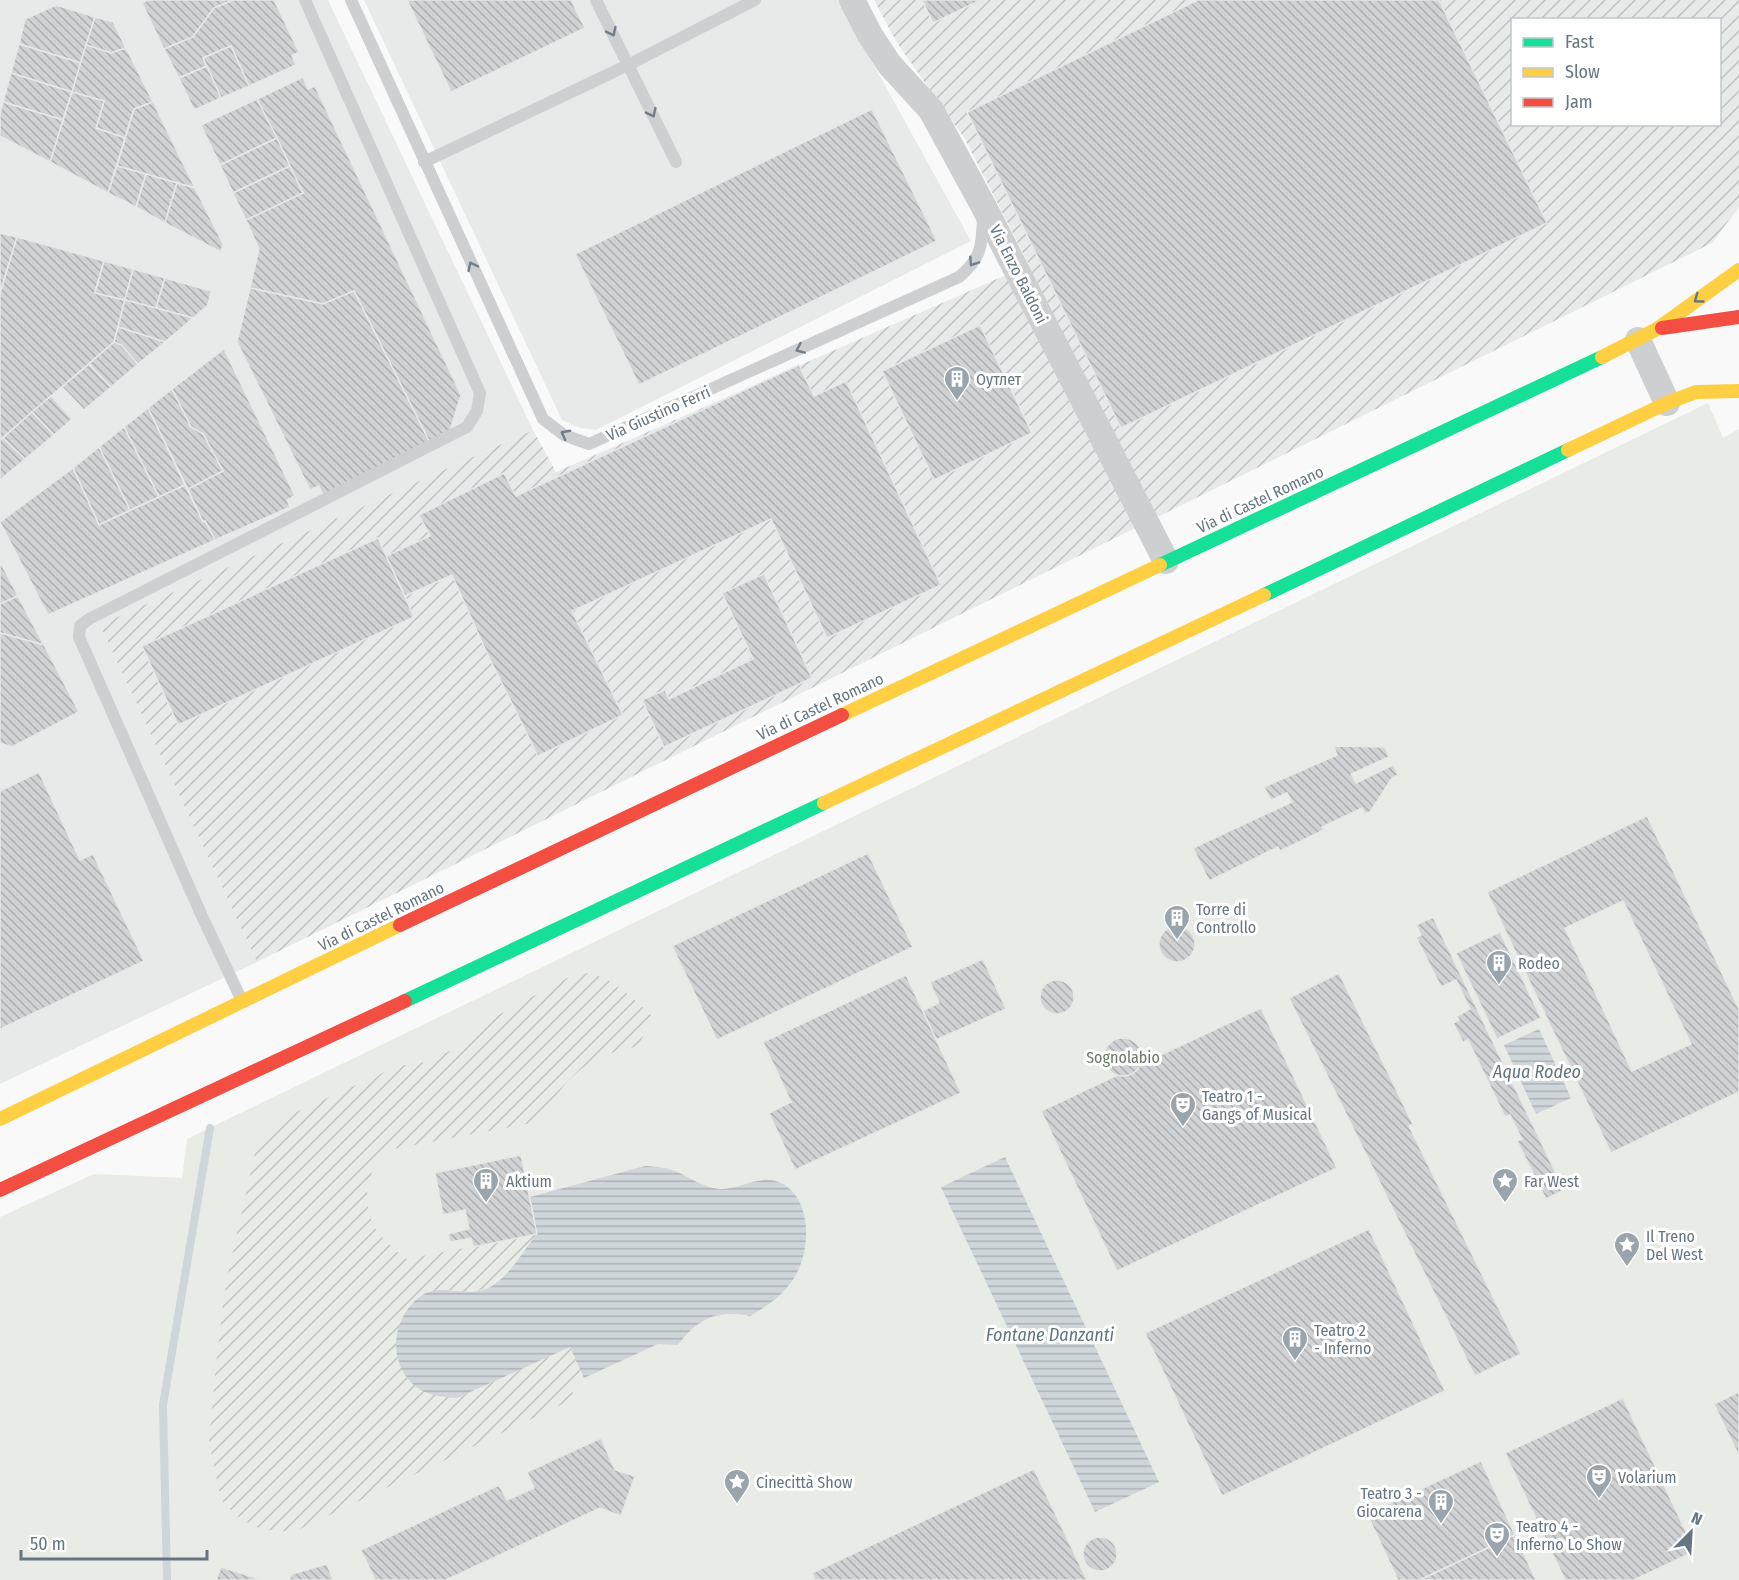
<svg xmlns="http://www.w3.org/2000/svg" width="1739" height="1580" viewBox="0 0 1739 1580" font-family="'Fira Sans Condensed',sans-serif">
	<defs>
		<pattern id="industrial-furrows" width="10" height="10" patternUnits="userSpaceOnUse" patternTransform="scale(1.5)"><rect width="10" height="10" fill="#e8e9e9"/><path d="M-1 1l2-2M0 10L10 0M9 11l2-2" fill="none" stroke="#c0c1c2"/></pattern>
		<pattern id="garden-furrows" width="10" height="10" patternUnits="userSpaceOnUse" patternTransform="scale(1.5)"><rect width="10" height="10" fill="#e8ebe6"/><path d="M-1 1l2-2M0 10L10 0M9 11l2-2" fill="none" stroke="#c0c3c0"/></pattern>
		<pattern id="water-rules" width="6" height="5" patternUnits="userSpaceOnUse" patternTransform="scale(1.5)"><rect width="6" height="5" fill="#ced6d9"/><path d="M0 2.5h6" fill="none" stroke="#abb2b5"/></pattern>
		<pattern id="building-back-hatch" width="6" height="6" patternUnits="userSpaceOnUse" patternTransform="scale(1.5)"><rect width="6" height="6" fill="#d0d2d3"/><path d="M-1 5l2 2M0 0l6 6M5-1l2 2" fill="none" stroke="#acafb1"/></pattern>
	</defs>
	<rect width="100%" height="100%" fill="#f9f9f9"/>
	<g fill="#e8e9e9">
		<path d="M 0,0 L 328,0 L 533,430 L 100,625 L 257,962 L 0,1084 Z"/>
		<path d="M 364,0 L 841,0 L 861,42 L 971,241 L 596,430 L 580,428 L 562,420 Z"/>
	</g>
	<path fill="url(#industrial-furrows)" fill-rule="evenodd" d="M 874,0 L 1739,0 L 1739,207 L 1712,243 L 257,962 L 100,625 L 533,430 L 556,472 L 1029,265 L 965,139 L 897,43 ZM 1512,20 L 1720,20 L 1720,124 L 1512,124 Z"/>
	<path fill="#e8ebe6" d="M 1708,403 L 1723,438 L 1739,429 L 1739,1580 L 0,1580 L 0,1217 L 94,1174 L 182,1178 L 187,1139 Z"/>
	<path fill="url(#garden-furrows)" d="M 588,973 C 615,978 637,1003 657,1020 L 647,1028 L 638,1047 C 609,1050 581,1064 562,1088 C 554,1098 549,1110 543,1121 L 382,1151 C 356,1197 364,1230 407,1259 L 537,1234 C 507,1271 496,1303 441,1288 L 457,1398 L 570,1347 L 584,1378 L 569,1384 L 575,1398 L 300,1529 L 278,1532 L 256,1527 L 236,1516 L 221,1499 L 209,1444 L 216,1363 L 226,1282 L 257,1145 L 267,1130 L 281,1119 L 398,1066 L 426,1062 L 452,1050 L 491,1019 L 567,978 Z"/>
	<g fill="url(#water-rules)">
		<path d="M 1539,1029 L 1571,1098 L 1536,1114 L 1504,1045 Z"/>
		<path d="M 1005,1157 L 1159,1482 L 1095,1512 L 941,1187 Z"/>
		<path d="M 645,1166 C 657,1167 666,1167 677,1172 C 691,1178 702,1187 719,1189 C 741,1190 760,1173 781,1183 C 814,1199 811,1255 792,1281 C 781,1297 767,1306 750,1316 C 717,1310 698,1318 678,1345 L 658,1344 L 584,1378 L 570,1347 L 457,1398 C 444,1397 432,1396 421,1390 C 386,1368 390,1318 421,1296 C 443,1281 466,1301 492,1286 C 511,1274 523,1251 537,1234 L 530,1197 Z"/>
	</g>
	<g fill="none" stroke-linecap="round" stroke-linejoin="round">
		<path stroke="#ced6d9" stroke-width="8" d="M 167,1580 L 163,1405 L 210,1128"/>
	</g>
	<g fill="url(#building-back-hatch)" stroke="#e8e8e8" stroke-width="1.5" fill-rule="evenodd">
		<path d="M 148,0 L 233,0 L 214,8 L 193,37 L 164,49 L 142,3 Z"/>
		<path d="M 233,0 L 274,0 L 299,52 L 292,56 L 296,65 L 249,86 L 231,46 L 203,58 L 207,66 L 179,78 L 164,49 L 193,37 L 214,8 Z"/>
		<path d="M 407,0 L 571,0 L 585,28 L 451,92 Z"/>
		<path d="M 922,0 L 981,0 L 933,23 Z"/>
		<path d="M 1198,0 L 1439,0 L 1547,223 L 1121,428 L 967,112 Z"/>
		<path d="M 56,5 L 95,17 L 81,63 L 19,44 L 25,19 Z"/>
		<path d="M 95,17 L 113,22 L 126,48 L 111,53 L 86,45 Z"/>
		<path d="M 19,44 L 81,63 L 72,92 L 11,73 Z"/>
		<path d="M 86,45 L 111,53 L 126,48 L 153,102 L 134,109 L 125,138 L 96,128 L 104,101 L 72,92 Z"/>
		<path d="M 231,46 L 249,86 L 221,98 L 203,58 Z"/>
		<path d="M 207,66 L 221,98 L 194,110 L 179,78 Z"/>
		<path d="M 11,73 L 72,92 L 63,120 L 3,102 Z"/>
		<path d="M 303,77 L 308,89 L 315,86 L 461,395 L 449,434 L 430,443 L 354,291 L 323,304 L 250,288 L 259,249 L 246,220 L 303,193 L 257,99 Z"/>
		<path d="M 72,92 L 104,101 L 96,128 L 125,138 L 108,193 L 50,162 Z"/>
		<path d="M 257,99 L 277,138 L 220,165 L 201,125 Z"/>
		<path d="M 3,102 L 63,120 L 50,162 L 0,136 L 0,114 Z"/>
		<path d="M 153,102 L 195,188 L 117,166 L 134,109 Z"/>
		<path d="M 872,109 L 937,241 L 639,385 L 575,254 Z"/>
		<path d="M 277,138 L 290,166 L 233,193 L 220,165 Z"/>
		<path d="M 117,166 L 146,174 L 136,207 L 108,193 Z"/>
		<path d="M 290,166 L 303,193 L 246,220 L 233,193 Z"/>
		<path d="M 146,174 L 177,183 L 165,223 L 136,207 Z"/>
		<path d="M 177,183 L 195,188 L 223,244 L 221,252 L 165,223 Z"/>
		<path d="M 0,233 L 17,237 L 0,293 Z"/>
		<path d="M 17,237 L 104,261 L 95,293 L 125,300 L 114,342 L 0,440 L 0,294 Z"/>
		<path d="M 104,261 L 133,269 L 125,300 L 95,293 Z"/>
		<path d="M 133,269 L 165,278 L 156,308 L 125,300 Z"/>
		<path d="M 165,278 L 211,291 L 208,305 L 193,318 L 156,308 Z"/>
		<path d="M 250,288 L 323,304 L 354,291 L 430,443 L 323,495 L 319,486 L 310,490 L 237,342 Z"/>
		<path d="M 125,300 L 156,308 L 193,318 L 165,342 L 118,327 Z"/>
		<path d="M 980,325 L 1032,433 L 934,480 L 882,371 Z"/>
		<path d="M 118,327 L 165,342 L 138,364 L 121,345 L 114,342 Z"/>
		<path d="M 114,342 L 121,345 L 138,364 L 111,387 L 89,364 Z"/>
		<path d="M 224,349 L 295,496 L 287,500 L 290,507 L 215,540 L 205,521 L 203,522 L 188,489 L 223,471 L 203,434 L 191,427 L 172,389 Z"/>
		<path d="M 89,364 L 111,387 L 84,410 L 62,387 Z"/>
		<path d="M 799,365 L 814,396 L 846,381 L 941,585 L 827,638 L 771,519 L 572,611 L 623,715 L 538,756 L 486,651 L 452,575 L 405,596 L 386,556 L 430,536 L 419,515 L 504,473 L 516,496 Z"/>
		<path d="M 172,389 L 191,427 L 203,434 L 223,471 L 188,489 L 148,408 Z"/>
		<path d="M 51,396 L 72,419 L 54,435 L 32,412 Z"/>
		<path d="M 148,408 L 185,485 L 159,497 L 124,427 Z"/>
		<path d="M 32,412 L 54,435 L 25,459 L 3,438 Z"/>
		<path d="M 124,427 L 159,497 L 130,510 L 99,447 Z"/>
		<path d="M 3,438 L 25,459 L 0,480 L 0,440 Z"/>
		<path d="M 99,447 L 130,510 L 99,525 L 73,468 Z"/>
		<path d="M 73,468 L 99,525 L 185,485 L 203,522 L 205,521 L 215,540 L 48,615 L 0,522 Z"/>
		<path d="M 378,538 L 414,617 L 178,725 L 142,646 Z"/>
		<path d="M 0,561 L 18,596 L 0,604 Z"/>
		<path d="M 764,574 L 812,678 L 664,747 L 642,700 L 665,690 L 669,699 L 753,659 L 722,593 Z"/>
		<path d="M 18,596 L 32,623 L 44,645 L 0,633 L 0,604 Z"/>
		<path d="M 0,633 L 44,645 L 79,712 L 12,747 L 0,743 Z"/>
		<path d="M 1338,746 L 1385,747 L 1389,757 L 1351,774 L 1356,783 L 1393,765 L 1398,775 L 1392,778 L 1370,812 L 1365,814 L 1362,808 L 1322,827 L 1324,830 L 1280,851 L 1278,847 L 1209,881 L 1193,848 L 1292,802 L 1287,793 L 1271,800 L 1264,787 L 1337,755 L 1334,747 Z"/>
		<path d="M 39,772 L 80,860 L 93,854 L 144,961 L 0,1029 L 0,791 Z"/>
		<path d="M 1647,816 L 1739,1009 L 1739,1092 L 1611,1153 L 1487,892 ZM 1623,901 L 1691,1044 L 1632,1071 L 1565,928 Z"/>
		<path d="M 868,853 L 913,947 L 717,1040 L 672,946 Z"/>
		<path d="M 1433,917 L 1564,1190 L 1546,1199 L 1517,1141 L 1522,1139 L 1510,1115 L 1505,1117 L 1468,1040 L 1463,1042 L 1453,1023 L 1459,1020 L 1457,1016 L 1470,1009 L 1456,980 L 1441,987 L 1416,937 L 1421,935 L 1416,925 Z"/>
		<circle cx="1177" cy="944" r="18"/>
		<path d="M 1500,932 L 1541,1018 L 1497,1039 L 1456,953 Z"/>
		<path d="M 983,959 L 1006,1009 L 936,1040 L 922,1011 L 939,1003 L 930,982 Z"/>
		<path d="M 1339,973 L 1413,1124 L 1409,1126 L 1521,1354 L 1475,1376 L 1289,998 Z"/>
		<path d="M 906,975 L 961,1093 L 795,1170 L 769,1113 L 791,1102 L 763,1042 Z"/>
		<circle cx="1057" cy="997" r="17"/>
		<path d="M 1261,1008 L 1337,1168 L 1117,1271 L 1041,1111 Z"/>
		<circle cx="1123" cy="1057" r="19"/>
		<path d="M 521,1155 L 537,1234 L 473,1247 L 471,1238 L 450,1242 L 448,1234 L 469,1229 L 465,1210 L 443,1215 L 435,1173 Z"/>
		<path d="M 1369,1229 L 1445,1391 L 1222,1496 L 1145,1333 Z"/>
		<path d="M 1739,1392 L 1739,1456 L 1714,1404 Z"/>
		<path d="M 1623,1398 L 1695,1551 L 1634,1580 L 1565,1580 L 1505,1453 Z"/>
		<path d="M 601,1438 L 615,1470 L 635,1476 L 621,1516 L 600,1508 L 446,1580 L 375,1580 L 361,1550 L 499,1485 L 507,1500 L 534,1488 L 527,1472 Z"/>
		<path d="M 1481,1461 L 1515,1535 L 1420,1580 L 1398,1580 L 1367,1514 Z"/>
		<path d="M 1034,1469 L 1087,1580 L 815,1580 L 812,1573 Z"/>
		<path d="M 1515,1535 L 1536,1580 L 1420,1580 Z"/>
		<circle cx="1100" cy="1554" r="17"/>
		<path d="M 327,1564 L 333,1580 L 289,1580 L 292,1574 Z"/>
		<path d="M 221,1567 L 253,1577 L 259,1580 L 216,1580 Z"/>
	</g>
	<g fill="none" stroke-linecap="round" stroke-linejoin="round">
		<g stroke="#cecfd0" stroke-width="12">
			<path d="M 351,0 L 543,419 L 564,435 L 589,444 L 959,277 C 982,258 982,245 983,217"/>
			<path d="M 596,0 L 676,162"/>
			<path d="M 424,162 L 628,65 L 755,0"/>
			<path d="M 242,1001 L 201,914 L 79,637 L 80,626 L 89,619 L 467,427 L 477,411 L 480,393 L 305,0"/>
		</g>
		<g stroke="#cecfd0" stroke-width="26">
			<path d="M 852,0 L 870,35 L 889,64 L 931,110 L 984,207 L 1166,561"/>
			<path d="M 1638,340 L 1667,403"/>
		</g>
		<g stroke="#16e098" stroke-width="14">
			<path d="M 1160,565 L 1602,357"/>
			<path d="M 1264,595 L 1568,450"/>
			<path d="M 405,1001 L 824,803"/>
		</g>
		<g stroke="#ffcf43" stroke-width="14">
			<path d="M 1602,357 L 1657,329 L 1739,270"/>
			<path d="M 1568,450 L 1667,403 L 1696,392 L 1739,391"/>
			<path d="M 842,715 L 1160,565"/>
			<path d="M 824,803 L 1264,595"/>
			<path d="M 0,1119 L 400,925"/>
		</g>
		<g stroke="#f24e42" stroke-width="14">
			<path d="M 1662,328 L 1739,317"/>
			<path d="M 400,925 L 842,715"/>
			<path d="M 0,1190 L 405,1001"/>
		</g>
	</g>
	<defs><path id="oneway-chevron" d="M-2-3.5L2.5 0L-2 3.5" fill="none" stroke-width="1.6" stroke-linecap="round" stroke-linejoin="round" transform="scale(1.5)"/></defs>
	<g stroke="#707f8b">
		<use href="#oneway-chevron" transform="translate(612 32) rotate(64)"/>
		<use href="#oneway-chevron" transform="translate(652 113) rotate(64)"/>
		<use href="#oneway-chevron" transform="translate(973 262) rotate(123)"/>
		<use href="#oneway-chevron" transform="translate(472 266) rotate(-115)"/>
		<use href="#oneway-chevron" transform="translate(800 349) rotate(156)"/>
		<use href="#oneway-chevron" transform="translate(565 434) rotate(-152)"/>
	</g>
	<use stroke="#657683" href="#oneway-chevron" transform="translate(1698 299) rotate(144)"/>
	<defs>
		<symbol id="building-pin" viewBox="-11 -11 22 30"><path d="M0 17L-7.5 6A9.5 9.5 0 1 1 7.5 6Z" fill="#99a4ac" stroke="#fff"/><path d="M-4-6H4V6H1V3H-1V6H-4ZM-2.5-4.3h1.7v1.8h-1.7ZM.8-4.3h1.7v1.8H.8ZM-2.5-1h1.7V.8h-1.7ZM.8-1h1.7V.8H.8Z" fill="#fff"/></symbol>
		<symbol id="theatre-pin" viewBox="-11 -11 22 30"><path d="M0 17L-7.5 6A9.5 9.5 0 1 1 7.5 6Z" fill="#99a4ac" stroke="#fff"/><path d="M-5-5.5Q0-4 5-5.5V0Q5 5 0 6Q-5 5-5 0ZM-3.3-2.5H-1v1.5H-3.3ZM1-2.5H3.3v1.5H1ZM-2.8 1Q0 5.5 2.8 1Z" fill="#fff"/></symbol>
		<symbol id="sight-pin" viewBox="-11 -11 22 30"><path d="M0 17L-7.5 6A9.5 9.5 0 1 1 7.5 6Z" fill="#99a4ac" stroke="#fff"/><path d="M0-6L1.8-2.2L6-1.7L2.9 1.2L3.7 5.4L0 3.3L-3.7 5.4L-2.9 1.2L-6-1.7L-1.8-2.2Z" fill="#fff"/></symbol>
	</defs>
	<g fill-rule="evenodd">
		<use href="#building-pin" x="942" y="364" width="30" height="40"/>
		<use href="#building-pin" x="1162" y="903" width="30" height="40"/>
		<use href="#building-pin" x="1484" y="948" width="30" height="40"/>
		<use href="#theatre-pin" x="1168" y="1090" width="30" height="40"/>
		<use href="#building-pin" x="471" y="1166" width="30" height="40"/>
		<use href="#sight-pin" x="1490" y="1166" width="30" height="40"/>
		<use href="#sight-pin" x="1612" y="1230" width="30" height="40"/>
		<use href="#building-pin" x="1280" y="1324" width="30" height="40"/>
		<use href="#theatre-pin" x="1584" y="1462" width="30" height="40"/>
		<use href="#sight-pin" x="722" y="1467" width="30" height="40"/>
		<use href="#building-pin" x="1426" y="1487" width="30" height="40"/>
		<use href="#theatre-pin" x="1482" y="1520" width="30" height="40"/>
	</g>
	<g text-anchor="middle" stroke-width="6" stroke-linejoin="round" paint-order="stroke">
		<g font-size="16" fill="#657683" stroke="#fff">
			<text transform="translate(1019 274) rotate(63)" y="6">Via Enzo Baldoni</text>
			<text transform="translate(658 413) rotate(-24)" y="6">Via Giustino Ferri</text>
			<text transform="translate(1260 499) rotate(-25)" y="6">Via di Castel Romano</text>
			<text transform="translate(820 706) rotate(-25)" y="6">Via di Castel Romano</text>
			<text transform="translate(381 916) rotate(-26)" y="6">Via di Castel Romano</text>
		</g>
		<g font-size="16" fill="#657683" stroke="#fff" text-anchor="start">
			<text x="976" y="385">Оутлет</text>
			<text x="1196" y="915">Torre di<tspan x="1196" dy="18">Controllo</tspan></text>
			<text x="1518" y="969">Rodeo</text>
			<text x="1202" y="1102">Teatro 1 -<tspan x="1202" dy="18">Gangs of Musical</tspan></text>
			<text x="506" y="1187">Aktium</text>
			<text x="1524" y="1187">Far West</text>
			<text x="1646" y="1242">Il Treno<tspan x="1646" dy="18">Del West</tspan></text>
			<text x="1314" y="1336">Teatro 2<tspan x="1314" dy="18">- Inferno</tspan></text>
			<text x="1618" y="1483">Volarium</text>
			<text x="756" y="1488">Cinecittà Show</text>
			<text x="1422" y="1499" text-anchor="end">Teatro 3 -<tspan x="1422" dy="18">Giocarena</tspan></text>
			<text x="1516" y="1532">Teatro 4 -<tspan x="1516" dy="18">Inferno Lo Show</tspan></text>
		</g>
		<g font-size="16" fill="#687a64" stroke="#fff">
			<text x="1123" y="1063">Sognolabio</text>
		</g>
		<g font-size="18" font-style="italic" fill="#60757c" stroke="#fff">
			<text x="1537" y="1078">Aqua Rodeo</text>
			<text x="1050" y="1341">Fontane Danzanti</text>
		</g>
	</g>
	<rect x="1511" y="18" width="210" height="108" fill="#ffffff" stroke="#c1c8cd" stroke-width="1.5"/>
	<rect x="1523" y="38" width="30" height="9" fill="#16e098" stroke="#c1c8cd" stroke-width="1.5"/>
	<text x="1565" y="48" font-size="18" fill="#657683">Fast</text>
	<rect x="1523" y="68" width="30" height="9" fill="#ffcf43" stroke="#c1c8cd" stroke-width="1.5"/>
	<text x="1565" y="78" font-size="18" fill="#657683">Slow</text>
	<rect x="1523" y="98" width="30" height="9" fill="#f24e42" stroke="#c1c8cd" stroke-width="1.5"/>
	<text x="1565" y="108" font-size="18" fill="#657683">Jam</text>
	<g transform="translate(1691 1532) rotate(24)" stroke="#ffffff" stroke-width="4.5" paint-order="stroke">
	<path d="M0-4.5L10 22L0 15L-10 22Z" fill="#657683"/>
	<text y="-9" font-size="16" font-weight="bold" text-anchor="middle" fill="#657683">N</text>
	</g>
	<path d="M21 1550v9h186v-9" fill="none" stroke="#657683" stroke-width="3"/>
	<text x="30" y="1550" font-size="18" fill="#657683" stroke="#ffffff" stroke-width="4.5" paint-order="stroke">50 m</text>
</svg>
